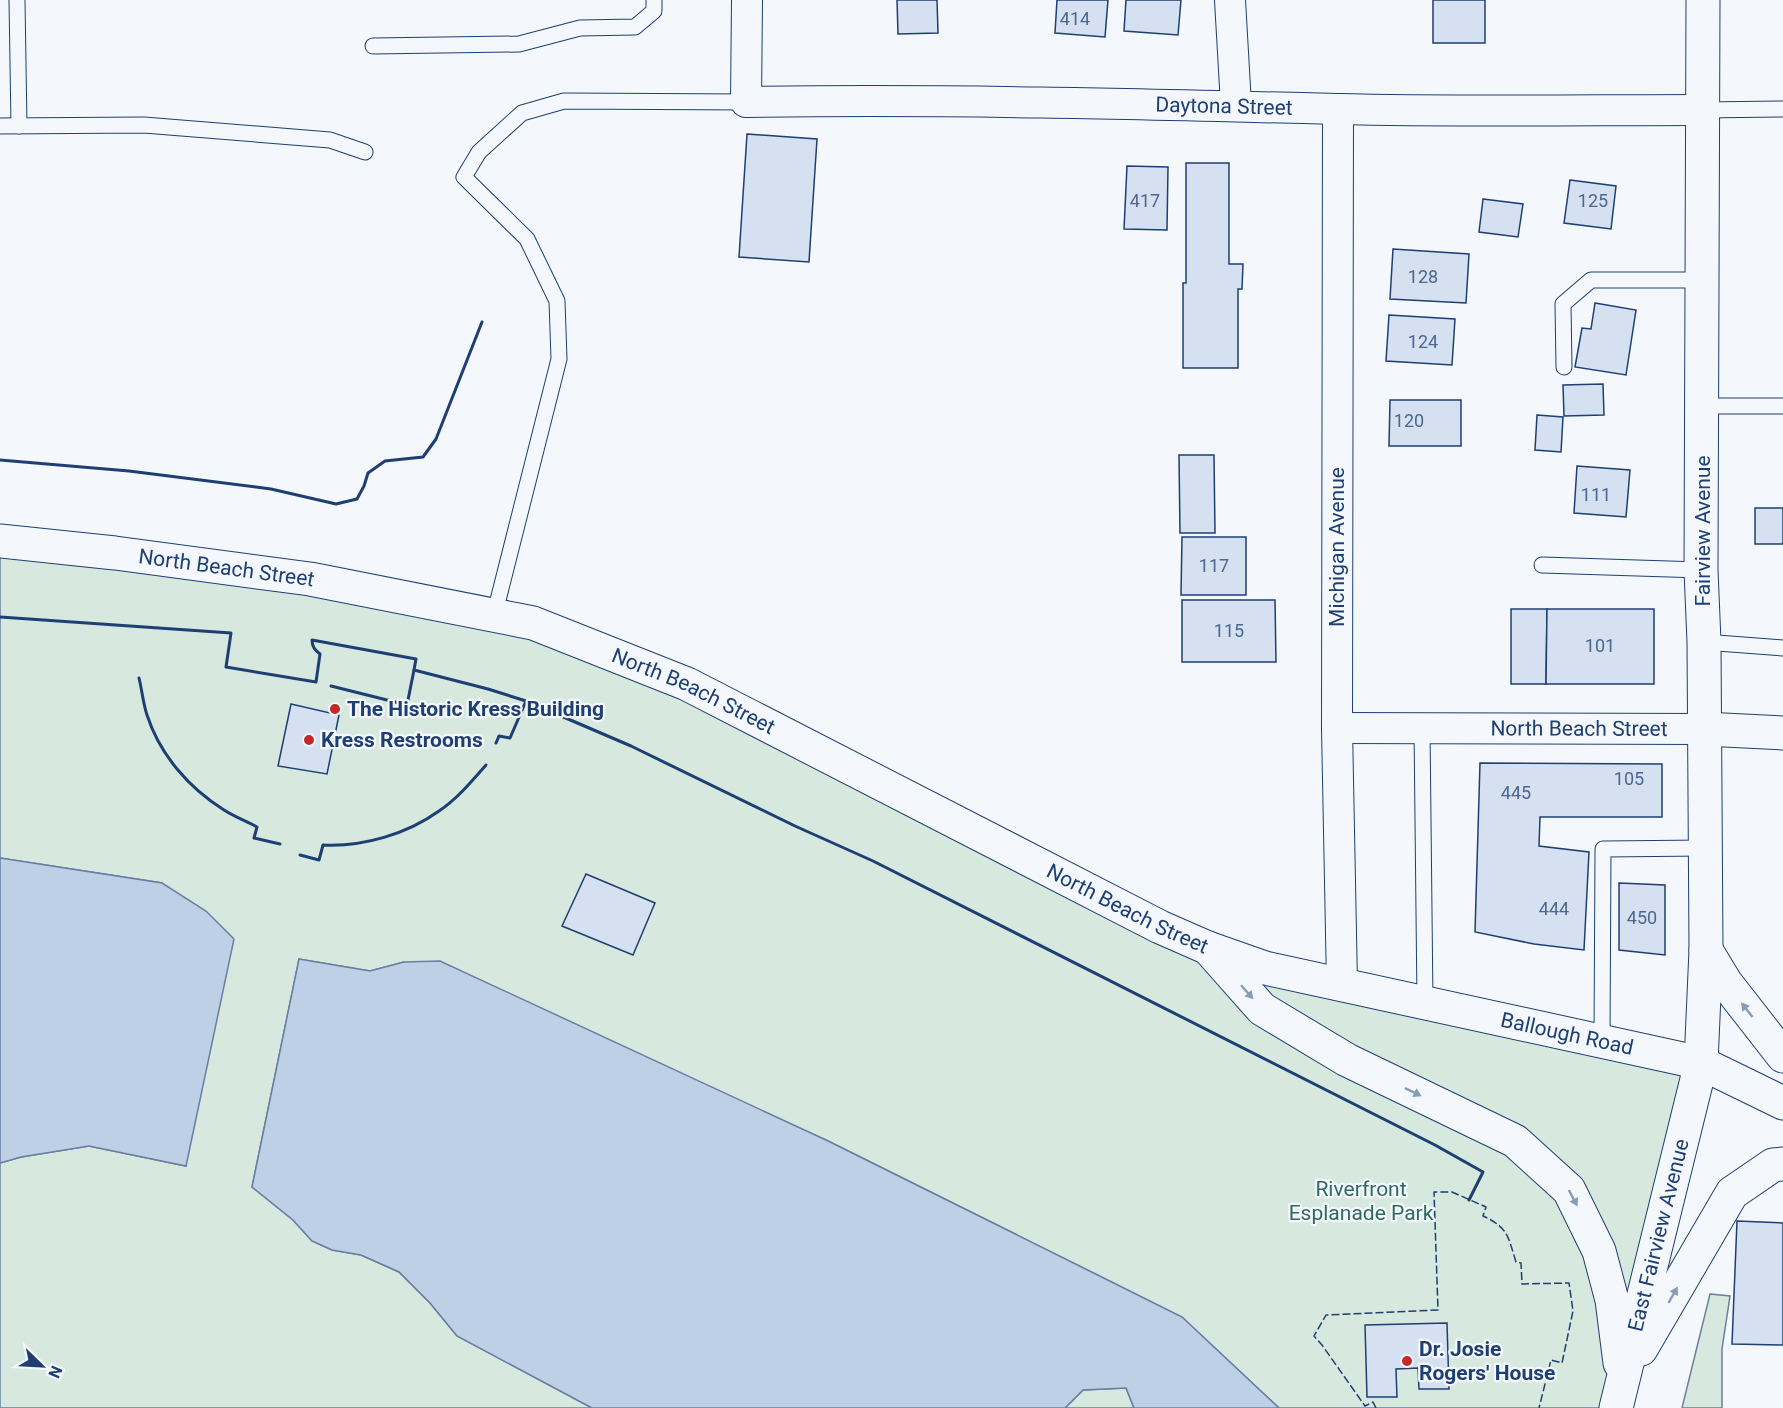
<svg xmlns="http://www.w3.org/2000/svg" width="1783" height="1408" viewBox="0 0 1783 1408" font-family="Roboto,sans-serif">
	<rect width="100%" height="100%" fill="#f4f7fb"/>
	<g fill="#d7e8df" stroke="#687fa3" stroke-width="1.5">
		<path d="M 0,541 L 533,623 L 1160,927 L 1701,1063 L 1616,1408 L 1279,1408 L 1182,1317 L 826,1140 L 404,962 L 370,971 L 299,959 L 252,1187 L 293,1220 L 312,1241 L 332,1250 L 361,1255 L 399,1272 L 430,1303 L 457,1336 L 592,1408 L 0,1408 L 0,1163 L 21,1157 L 89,1146 L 186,1166 L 162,883 L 0,858 Z"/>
		<path d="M 1710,1294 L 1730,1296 L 1722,1349 L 1722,1408 L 1682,1408 Z"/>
		<path d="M 1126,1388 L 1134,1408 L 1065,1408 L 1083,1390 Z"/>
	</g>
	<g fill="#bed0e5" stroke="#687fa3" stroke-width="1.5">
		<path d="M 0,858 L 162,883 L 206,911 L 234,939 L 186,1166 L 89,1146 L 21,1157 L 0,1163 Z"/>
		<path d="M 299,959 L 370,971 L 404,962 L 440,961 L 826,1140 L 1182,1317 L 1279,1408 L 1134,1408 L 1126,1388 L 1083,1390 L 1065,1408 L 592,1408 L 457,1336 L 430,1303 L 399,1272 L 361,1255 L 332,1250 L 312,1241 L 293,1220 L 252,1187 Z"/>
	</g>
	<g fill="#d5e0f0" stroke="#1d3f73" stroke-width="1.5">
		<path d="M 897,0 L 937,0 L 938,33 L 898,34 Z"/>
		<path d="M 1057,0 L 1108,0 L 1105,37 L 1055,33 Z"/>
		<path d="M 1126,0 L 1181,0 L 1178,35 L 1124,31 Z"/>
		<rect x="1433" y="0" width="52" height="43"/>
		<path d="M 747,134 L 817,139 L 809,262 L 739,257 Z"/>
		<path d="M 1186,163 L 1229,163 L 1229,264 L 1243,264 L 1242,289 L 1238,289 L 1238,368 L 1183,368 L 1183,283 L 1186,283 Z"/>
		<path d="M 1127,166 L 1168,167 L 1167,230 L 1124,229 Z"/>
		<path d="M 1570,180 L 1616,186 L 1611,229 L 1564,223 Z"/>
		<path d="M 1483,199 L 1523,204 L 1518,237 L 1479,232 Z"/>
		<path d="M 1393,249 L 1469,254 L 1466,303 L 1390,299 Z"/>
		<path d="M 1595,303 L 1636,310 L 1626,375 L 1575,367 L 1582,328 L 1591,329 Z"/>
		<path d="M 1389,315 L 1455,319 L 1452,365 L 1386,361 Z"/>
		<path d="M 1603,384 L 1604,415 L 1564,416 L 1563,385 Z"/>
		<path d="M 1390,400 L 1461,400 L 1461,446 L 1389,446 Z"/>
		<path d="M 1537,415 L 1563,417 L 1561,452 L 1535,450 Z"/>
		<path d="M 1179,455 L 1214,455 L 1215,533 L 1180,533 Z"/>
		<path d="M 1577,466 L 1630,470 L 1626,517 L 1574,513 Z"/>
		<rect x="1755" y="508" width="28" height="36"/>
		<path d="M 1182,537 L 1246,537 L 1246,595 L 1181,595 Z"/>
		<path d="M 1182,600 L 1275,600 L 1276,662 L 1182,662 Z"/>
		<path d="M 1511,609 L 1547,609 L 1546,684 L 1511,684 Z"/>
		<path d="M 1547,609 L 1654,609 L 1654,684 L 1546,684 Z"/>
		<path d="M 291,704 L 339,715 L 327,774 L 278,766 Z"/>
		<path d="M 1480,763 L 1662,764 L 1662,817 L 1540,817 L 1539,846 L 1589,852 L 1584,950 L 1534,944 L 1475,932 Z"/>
		<path d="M 586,874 L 655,903 L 633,955 L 562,926 Z"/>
		<path d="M 1619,883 L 1665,885 L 1665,955 L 1619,950 Z"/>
		<path d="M 1737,1221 L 1783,1223 L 1783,1345 L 1732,1344 Z"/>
		<path d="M 1447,1323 L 1449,1389 L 1419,1389 L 1418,1368 L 1396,1369 L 1397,1397 L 1367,1397 L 1365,1325 Z"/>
	</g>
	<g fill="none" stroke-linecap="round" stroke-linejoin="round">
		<defs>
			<g id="service">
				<path d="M 17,0 L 19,126"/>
				<path d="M 373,46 L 519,44 L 580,28 L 635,27 L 654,11 L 654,0"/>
				<path d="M 1702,110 L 1783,109"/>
				<path d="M 0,126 L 144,125 L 330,140 L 365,152"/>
				<path d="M 1564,367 L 1563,304 L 1591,280 L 1702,280"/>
				<path d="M 1703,406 L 1783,406"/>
				<path d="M 1542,565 L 1701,570"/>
				<path d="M 494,616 L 559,359 L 557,301 L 527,239 L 464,177 L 479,152 L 522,113 L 564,101 L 746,102"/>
				<path d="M 1704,642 L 1783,648"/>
				<path d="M 1422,728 L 1425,1003"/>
				<path d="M 1602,1041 L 1603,849 L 1705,848"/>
			</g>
			<g id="minor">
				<path id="s1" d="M 747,0 L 746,102 C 943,99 1140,104 1337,109 C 1458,112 1580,110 1702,110"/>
				<path d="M 1230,0 L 1236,105"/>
				<path d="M 1338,109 L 1337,728 L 1342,984"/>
				<path id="s2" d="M 1337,728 L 1704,729"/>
			</g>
			<g id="tertiary">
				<path id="s3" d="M 0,541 L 115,553 L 310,579 L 533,623 L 687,684 L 1160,927 L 1208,948 L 1265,968 L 1701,1063 L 1783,1103"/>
				<path d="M 1704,729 L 1783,733"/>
			</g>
			<g id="secondary">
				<path d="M 1208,948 L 1262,1009 L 1347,1060 L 1515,1141 L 1569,1190 L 1599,1251 L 1612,1300 L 1620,1363"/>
				<path d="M 1706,950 L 1726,983 L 1783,1056"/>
				<path d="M 1641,1349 L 1732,1193 L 1773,1165 L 1783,1164"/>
				<path id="s4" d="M 1616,1408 L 1701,1063 L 1706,950 L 1704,642 L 1701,570 L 1703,0"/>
			</g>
		</defs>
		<use href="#service" stroke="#1d3f73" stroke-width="17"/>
		<use href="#minor" stroke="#1d3f73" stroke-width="32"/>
		<use href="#tertiary" stroke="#1d3f73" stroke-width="35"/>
		<use href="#secondary" stroke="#1d3f73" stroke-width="35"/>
		<use href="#service" stroke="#f4f7fb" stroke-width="15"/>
		<use href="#minor" stroke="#f4f7fb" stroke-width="30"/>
		<use href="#tertiary" stroke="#f4f7fb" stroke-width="33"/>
		<use href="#secondary" stroke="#f4f7fb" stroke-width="33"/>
		<path stroke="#1d3f73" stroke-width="1.5" stroke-dasharray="8 3" stroke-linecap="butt" d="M 1376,1408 L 1373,1402 L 1365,1406 L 1322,1345 L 1314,1336 L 1326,1315 L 1438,1310 L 1434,1192 L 1452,1192 L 1486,1207 L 1483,1216 C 1509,1228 1508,1237 1516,1262 L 1521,1263 L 1522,1284 L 1569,1283 L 1573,1311 L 1562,1363 L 1551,1360 L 1539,1408"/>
		<g stroke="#1d3f73" stroke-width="3">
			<path d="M 0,460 L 129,471 L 271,489 L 336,504 L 357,499 L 364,486 L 368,473 L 385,461 L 423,457 L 436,439 L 482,322"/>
			<path d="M 0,617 L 231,633 L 226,667 L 316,682 L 320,654 C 315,650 312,647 312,640 L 416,659 L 414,670"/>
			<path d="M 139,678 C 142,690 143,703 147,715 C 160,755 189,788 224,810 C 235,817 246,821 257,827 L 254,838 L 280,844"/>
			<path d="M 331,686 L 407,705 L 414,670 L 488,689 L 526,701"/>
			<path d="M 496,743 L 499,736 L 510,738 L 526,701 L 631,746 L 795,826 L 873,861 L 1435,1145 L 1483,1172 L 1469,1200"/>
			<path d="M 300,855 L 319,860 L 323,845 C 363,847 407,834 439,811 C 457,799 472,781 486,765"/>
		</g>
	</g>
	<defs><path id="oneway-solid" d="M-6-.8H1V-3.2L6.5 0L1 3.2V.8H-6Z" transform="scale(1.5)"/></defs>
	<g fill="#889bb7">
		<use href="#oneway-solid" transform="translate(1247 992) rotate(49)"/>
		<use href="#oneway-solid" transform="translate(1747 1010) rotate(-128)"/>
		<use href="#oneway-solid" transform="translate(1413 1092) rotate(26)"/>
		<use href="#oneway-solid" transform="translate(1573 1198) rotate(62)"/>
		<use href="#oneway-solid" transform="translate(1673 1295) rotate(-60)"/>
	</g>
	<g fill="#c62828" stroke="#f4f7fb" stroke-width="2">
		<circle cx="335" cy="709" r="6"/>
		<circle cx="309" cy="740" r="6"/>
		<circle cx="1407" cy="1361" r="6"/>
	</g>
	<g text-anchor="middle" stroke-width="4.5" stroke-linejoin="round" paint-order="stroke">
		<g font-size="18" fill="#4b6792">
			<text x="1075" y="25">414</text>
			<text x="1145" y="207">417</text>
			<text x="1593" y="207">125</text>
			<text x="1423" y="283">128</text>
			<text x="1423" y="348">124</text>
			<text x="1409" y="427">120</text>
			<text x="1596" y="501">111</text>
			<text x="1214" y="572">117</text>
			<text x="1229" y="637">115</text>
			<text x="1600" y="652">101</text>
			<text x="1629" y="785">105</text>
			<text x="1516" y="799">445</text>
			<text x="1554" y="915">444</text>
			<text x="1642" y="924">450</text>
		</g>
		<g font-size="21" fill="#1d3f73" stroke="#f4f7fb">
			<text dy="7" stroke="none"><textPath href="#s1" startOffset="580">Daytona Street</textPath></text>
			<text transform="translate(1703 531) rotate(-90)" y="7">Fairview Avenue</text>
			<text transform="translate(1337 547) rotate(-90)" y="7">Michigan Avenue</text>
			<text dy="7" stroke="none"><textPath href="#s3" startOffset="228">North Beach Street</textPath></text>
			<text dy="7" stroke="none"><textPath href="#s3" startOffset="714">North Beach Street</textPath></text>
			<text dy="7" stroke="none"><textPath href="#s2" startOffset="242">North Beach Street</textPath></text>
			<text dy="7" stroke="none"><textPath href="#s3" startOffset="1200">North Beach Street</textPath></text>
			<text dy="7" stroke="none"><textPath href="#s3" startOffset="1659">Ballough Road</textPath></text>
			<text dy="7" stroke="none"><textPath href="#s4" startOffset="178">East Fairview Avenue</textPath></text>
		</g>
		<g font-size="21" font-weight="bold" fill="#1d3f73" stroke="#f4f7fb" text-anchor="start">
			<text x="347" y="716">The Historic Kress Building</text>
			<text x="321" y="747">Kress Restrooms</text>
			<text x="1419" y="1356">Dr. Josie<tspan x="1419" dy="24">Rogers' House</tspan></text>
		</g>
		<g font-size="21" fill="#2c6c60" stroke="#f4f7fb">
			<text x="1361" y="1196">Riverfront<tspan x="1361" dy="24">Esplanade Park</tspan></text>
		</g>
	</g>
	<g transform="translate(42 1366) rotate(114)" stroke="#f4f7fb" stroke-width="4.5" paint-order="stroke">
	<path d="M0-4.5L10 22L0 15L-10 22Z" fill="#1d3f73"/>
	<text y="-9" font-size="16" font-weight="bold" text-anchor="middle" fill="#1d3f73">N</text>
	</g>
</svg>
